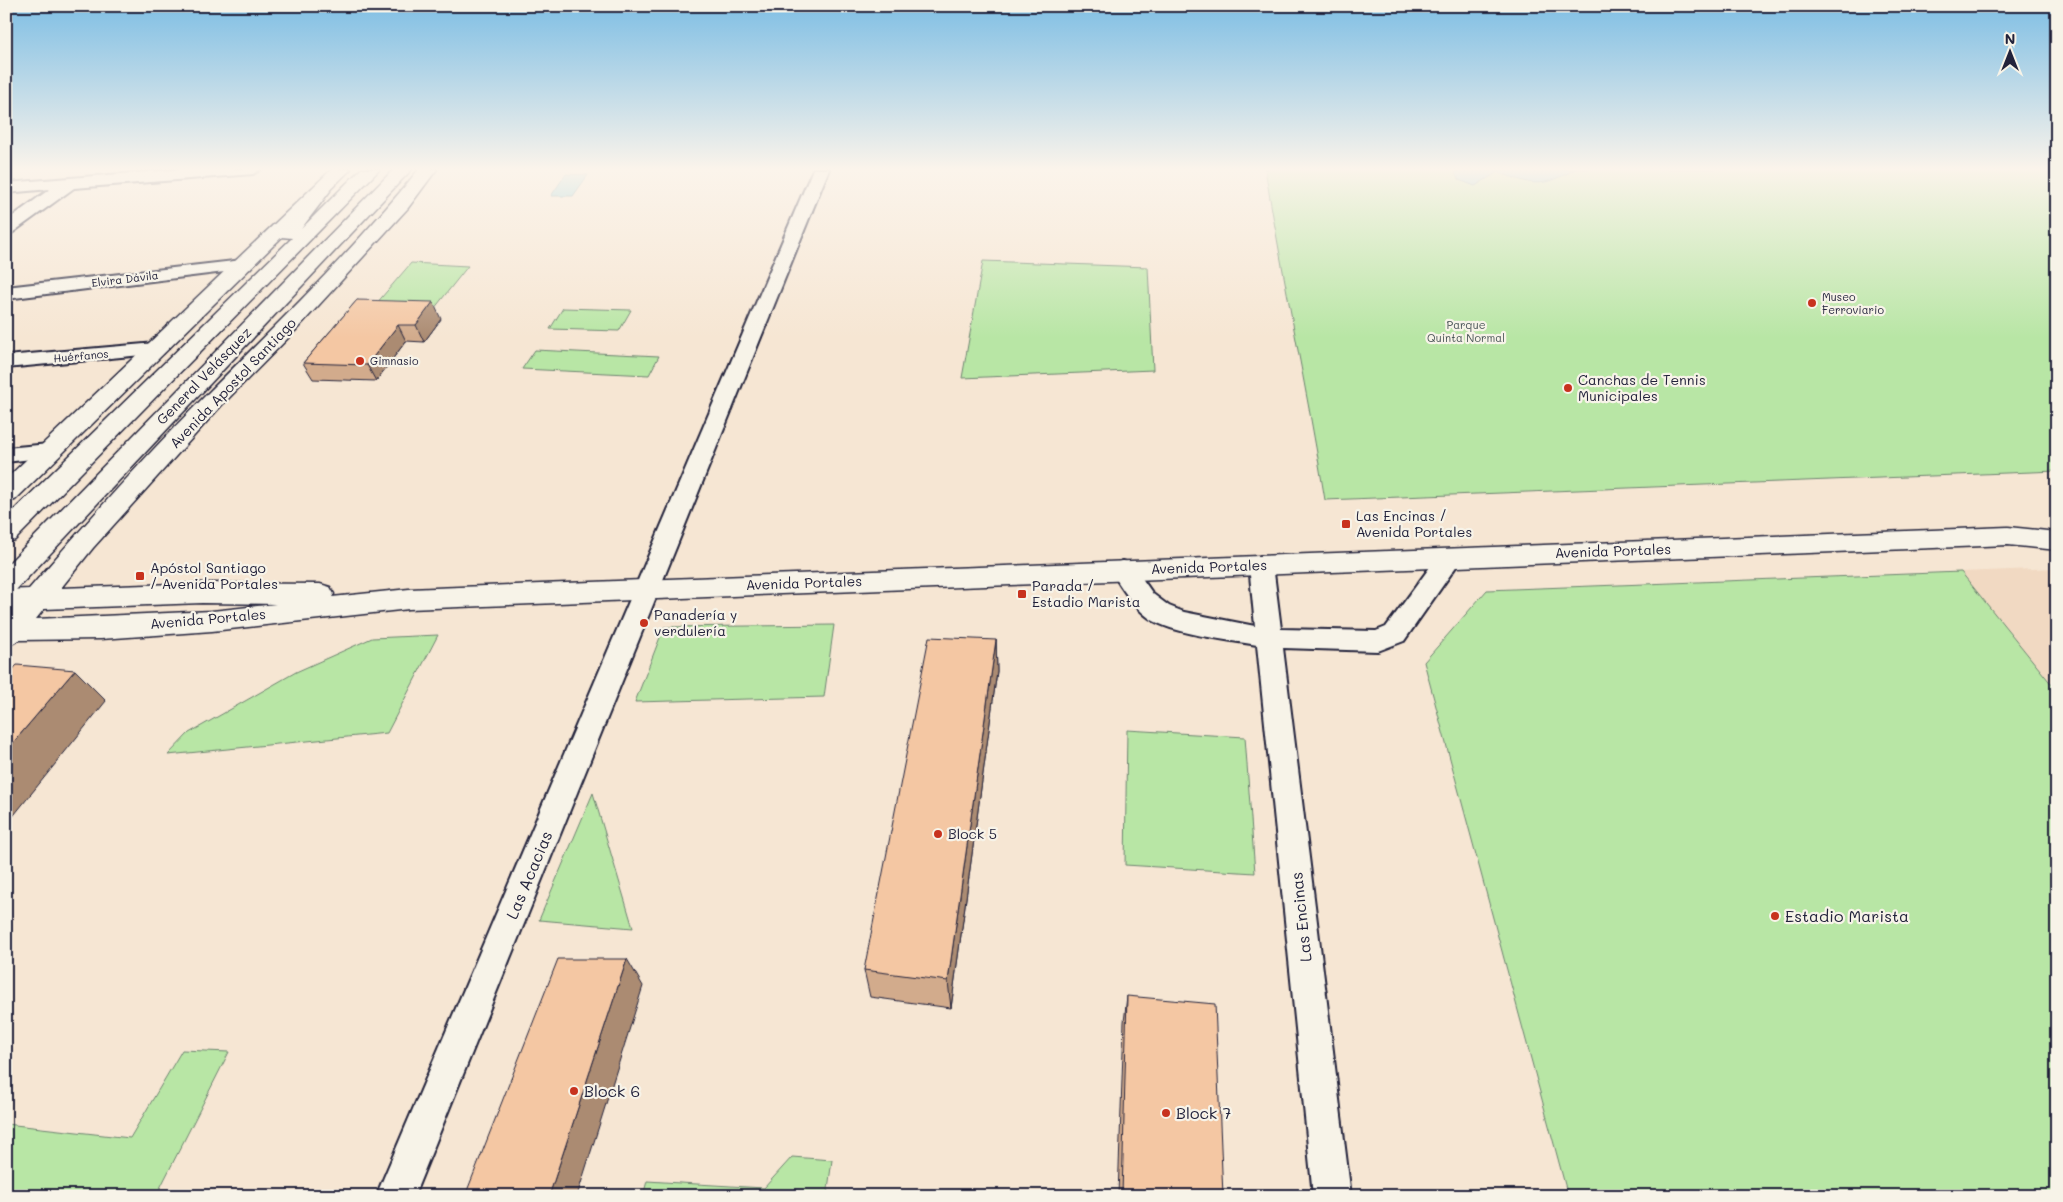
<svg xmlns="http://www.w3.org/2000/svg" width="2063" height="1202" viewBox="0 0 2063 1202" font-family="Mali,sans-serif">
	<rect width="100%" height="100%" fill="#f6e6d3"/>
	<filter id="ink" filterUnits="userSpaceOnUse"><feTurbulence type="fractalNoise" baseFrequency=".02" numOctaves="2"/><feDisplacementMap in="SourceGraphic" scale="10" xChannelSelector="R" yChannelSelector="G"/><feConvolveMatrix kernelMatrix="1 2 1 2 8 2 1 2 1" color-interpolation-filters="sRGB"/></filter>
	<g filter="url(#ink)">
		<path fill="#f1d9c2" d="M 2057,568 L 2057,691 L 1961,572 Z"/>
		<g fill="#b8e6a5" stroke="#6d8470">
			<path d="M 1265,169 L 2040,169 L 2057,181 L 2057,471 L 1325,500 C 1307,389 1283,280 1265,169 Z"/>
			<path d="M 983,261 L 1148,267 L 1153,370 L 962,378 Z"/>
			<path d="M 411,263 L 468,266 L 430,314 L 370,311 Z"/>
			<path d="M 563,308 L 631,310 L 619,331 L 550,329 Z"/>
			<path d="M 535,350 L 659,356 L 649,375 L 522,369 Z"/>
			<path d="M 1961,572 L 2057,691 L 2057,1196 L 1568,1196 L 1424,662 L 1487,590 Z"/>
			<path d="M 834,625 L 824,697 L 635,702 L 664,627 Z"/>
			<path d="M 438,635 L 387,733 L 168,755 L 189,733 L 296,672 L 372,638 Z"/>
			<path d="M 1127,730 L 1245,737 L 1255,873 L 1125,865 Z"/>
			<path d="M 593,793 L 633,928 L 539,920 Z"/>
			<path d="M 182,1050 L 229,1052 L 156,1196 L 6,1196 L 6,1124 L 130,1138 Z"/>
			<path d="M 792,1157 L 832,1160 L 827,1196 L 643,1196 L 647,1181 L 764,1188 Z"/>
		</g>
		<g fill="#7fcddd" stroke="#5a899c">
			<path d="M 1457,169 L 1576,169 C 1539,188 1536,186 1498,172 L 1475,186 L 1459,180 L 1455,174 Z"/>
			<path d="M 566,174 L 588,175 L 573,196 L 551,196 Z"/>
		</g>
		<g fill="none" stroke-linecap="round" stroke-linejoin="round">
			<defs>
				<g id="minor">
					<path d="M 184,169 L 261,169 L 253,174 L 74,188 L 12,233 L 6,234 L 6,221 L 50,189 L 6,193 L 6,183 Z"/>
					<path d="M 813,169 L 829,169 L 414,1196 L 376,1196 Z"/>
					<path d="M 243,260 L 249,261 L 252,265 L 249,269 L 6,299 L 6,287 Z"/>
					<path d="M 156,343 L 163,345 L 166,349 L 163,353 L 6,368 L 6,356 Z"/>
					<path d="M 49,444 L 57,446 L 60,451 L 57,456 L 6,462 L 6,448 Z"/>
					<path d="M 1450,550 L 1459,552 L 1462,558 L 1404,641 L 1378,651 L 1283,648 L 1351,1196 L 1313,1196 L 1257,645 C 1229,640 1171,634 1149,618 C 1133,606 1121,588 1111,570 L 1114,564 L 1123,561 L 1132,564 L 1153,594 L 1169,606 L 1184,612 L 1255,626 L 1249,565 L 1252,559 L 1261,556 L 1270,559 L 1273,565 L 1281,629 L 1376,631 L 1386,627 L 1441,552 Z"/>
				</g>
				<g id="major">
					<path d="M 332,169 L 351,169 L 15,500 L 6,502 L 6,479 Z"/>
					<path d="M 419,169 L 437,169 L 408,208 L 296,330 L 221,406 L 93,548 L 61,588 L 202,583 L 320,584 L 330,587 L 334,594 L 332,597 L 409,589 L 2008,527 L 2057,532 L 2057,550 L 2008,545 L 409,609 L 212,631 L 101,639 L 19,640 L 6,647 L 6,616 L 12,610 L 6,610 L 6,590 L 29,589 C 86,523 144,457 206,395 C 279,322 354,250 419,169 ZM 202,603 L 276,604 L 212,611 L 36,619 L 44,609 Z"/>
				</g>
				<g id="highway">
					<path d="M 361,169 L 380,169 L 15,540 L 6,543 L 6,518 L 292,238 L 281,237 L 278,233 L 315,187 L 327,187 L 330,191 L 301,229 Z"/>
					<path d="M 394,169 L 412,169 L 16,590 L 6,593 L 6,566 Z"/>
				</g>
			</defs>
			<use href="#minor" stroke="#22223b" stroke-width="4"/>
			<use href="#major" stroke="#22223b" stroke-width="3"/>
			<use href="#highway" stroke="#22223b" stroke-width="3"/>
			<use href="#minor" fill="#f7f3e8" fill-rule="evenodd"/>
			<use href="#major" fill="#f7f3e8" fill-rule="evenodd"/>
			<use href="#highway" fill="#f7f3e8" fill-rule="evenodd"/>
		</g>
		<g fill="#d2ab8c" stroke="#22223b">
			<path d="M 357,300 L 441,319 L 424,342 L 406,341 L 376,381 L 313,379 L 303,363 Z"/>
			<path d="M 996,640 L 997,671 L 951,1008 L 870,997 L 864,970 Z"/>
			<path d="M 1127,996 L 1223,1196 L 1118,1196 L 1124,1022 Z"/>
		</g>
		<g fill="#ab8b72" stroke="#22223b">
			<path d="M 433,302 L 441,319 L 424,342 L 416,325 Z"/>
			<path d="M 398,325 L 406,341 L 376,381 L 367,365 Z"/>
			<path d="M 996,640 L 997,671 L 951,1008 L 948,981 Z"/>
			<path d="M 75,670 L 106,701 L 6,825 L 6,751 Z"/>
			<path d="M 627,959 L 643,986 L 577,1196 L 549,1196 Z"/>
		</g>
		<g fill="#f4c7a3" stroke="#22223b">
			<path d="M 357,300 L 433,302 L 416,325 L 398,325 L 367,365 L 303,363 Z"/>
			<path d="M 929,637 L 996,640 L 948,981 L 864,970 Z"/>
			<path d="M 17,665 L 75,670 L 6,751 L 6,677 Z"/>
			<path d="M 558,959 L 627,959 L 549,1196 L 465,1196 Z"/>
			<path d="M 1127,996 L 1215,1004 L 1223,1196 L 1122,1196 Z"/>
		</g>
	</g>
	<linearGradient id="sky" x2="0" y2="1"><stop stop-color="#7ebee4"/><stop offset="0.5" stop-color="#fbf4eb"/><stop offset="1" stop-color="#fbf4eb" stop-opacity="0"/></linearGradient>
	<rect width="2063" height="338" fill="url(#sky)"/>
	<g fill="#c8321e" stroke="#f7f3e8" stroke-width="2">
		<circle cx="1812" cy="303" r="5"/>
		<circle cx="360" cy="361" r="5"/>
		<circle cx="1568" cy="388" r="5"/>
		<rect x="1341" y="519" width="10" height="10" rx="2.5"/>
		<rect x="135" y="571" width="10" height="10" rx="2.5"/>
		<rect x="1017" y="589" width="10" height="10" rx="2.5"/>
		<circle cx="644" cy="623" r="5"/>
		<circle cx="938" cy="834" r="5"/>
		<circle cx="1775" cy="916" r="5"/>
		<circle cx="574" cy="1091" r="5"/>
		<circle cx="1166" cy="1113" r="5"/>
	</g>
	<g text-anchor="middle" stroke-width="4.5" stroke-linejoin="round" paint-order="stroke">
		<g font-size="11" fill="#22223b" stroke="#f7f3e8">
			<text transform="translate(125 279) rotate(-7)" y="4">Elvira Dávila</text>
			<text transform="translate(81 356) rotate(-5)" y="4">Huérfanos</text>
		</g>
		<g font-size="11" fill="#22223b" stroke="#f7f3e8" text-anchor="start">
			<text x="1822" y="301">Museo<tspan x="1822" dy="13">Ferroviario</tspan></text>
			<text x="370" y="365">Gimnasio</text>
		</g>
		<g font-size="11" fill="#485356" stroke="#f7f3e8">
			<text x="1466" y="329">Parque<tspan x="1466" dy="13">Quinta Normal</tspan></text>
		</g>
		<g font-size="14" fill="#22223b" stroke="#f7f3e8">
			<text transform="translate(204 376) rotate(-46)" y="5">General Velásquez</text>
			<text transform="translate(233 383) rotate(-46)" y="5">Avenida Apostol Santiago</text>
			<text transform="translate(1613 551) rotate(-2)" y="5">Avenida Portales</text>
			<text transform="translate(1209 567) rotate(-2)" y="5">Avenida Portales</text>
			<text transform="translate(804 583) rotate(-2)" y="5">Avenida Portales</text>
			<text transform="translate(208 619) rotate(-5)" y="5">Avenida Portales</text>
		</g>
		<g font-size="14" fill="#22223b" stroke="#f7f3e8" text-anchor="start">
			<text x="1578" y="385">Canchas de Tennis<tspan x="1578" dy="16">Municipales</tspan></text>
			<text x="1356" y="521">Las Encinas /<tspan x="1356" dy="16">Avenida Portales</tspan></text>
			<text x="150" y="573">Apóstol Santiago<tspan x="150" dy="16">/ Avenida Portales</tspan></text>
			<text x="1032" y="591">Parada /<tspan x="1032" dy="16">Estadio Marista</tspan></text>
			<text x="654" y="620">Panadería y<tspan x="654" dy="16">verdulería</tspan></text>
			<text x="948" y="839">Block 5</text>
		</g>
		<g font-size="16" fill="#22223b" stroke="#f7f3e8">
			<text transform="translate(529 875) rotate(-67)" y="6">Las Acacias</text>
			<text transform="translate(1301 917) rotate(-96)" y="6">Las Encinas</text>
		</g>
		<g font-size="16" fill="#22223b" stroke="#f7f3e8" text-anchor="start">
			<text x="1785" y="922">Estadio Marista</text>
			<text x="584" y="1097">Block 6</text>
			<text x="1176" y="1119">Block 7</text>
		</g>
	</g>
	<rect width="2063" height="1202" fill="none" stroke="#f7f3e8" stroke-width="25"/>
	<rect x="12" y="12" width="2038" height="1177" fill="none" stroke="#22223b" stroke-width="2" filter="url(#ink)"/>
	<g transform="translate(2010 52)" stroke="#f7f3e8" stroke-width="4" paint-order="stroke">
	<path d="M0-4L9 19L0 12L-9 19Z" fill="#22223b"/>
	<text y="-8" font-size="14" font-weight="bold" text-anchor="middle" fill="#22223b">N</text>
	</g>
</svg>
